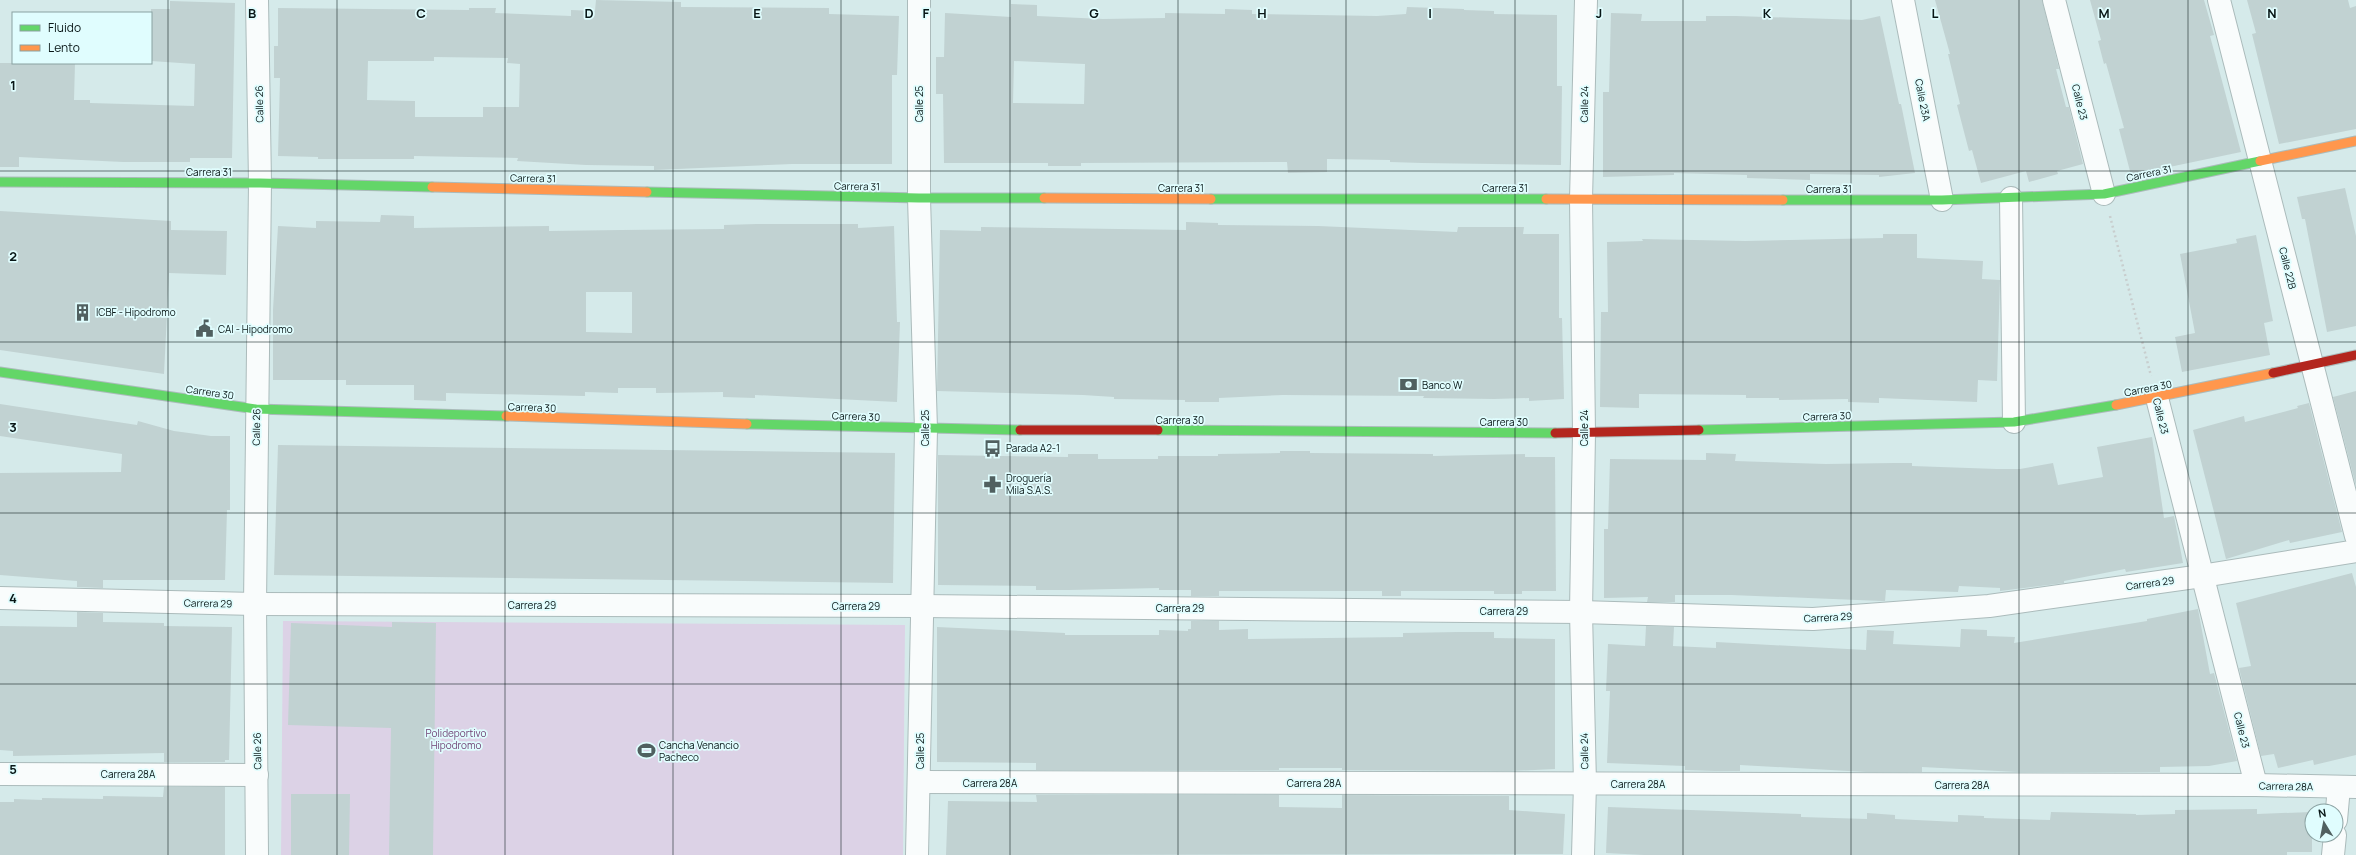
<svg xmlns="http://www.w3.org/2000/svg" width="2356" height="855" viewBox="0 0 2356 855" font-family="Manrope,sans-serif">
	<rect width="100%" height="100%" fill="#d5eaea"/>
	<path fill="#dcd2e6" d="M 283,621 L 905,625 L 903,855 L 281,855 Z"/>
	<g fill="#c1d2d2" fill-rule="evenodd">
		<path d="M 596,0 L 681,2 L 681,7 L 829,8 L 829,14 L 899,16 L 897,75 L 892,75 L 892,164 L 792,164 L 654,170 L 654,166 L 586,165 L 517,161 L 518,158 L 414,156 L 414,159 L 318,159 L 318,157 L 278,156 L 280,78 L 274,78 L 274,46 L 278,46 L 278,8 L 469,10 L 469,8 L 496,8 L 495,13 L 571,16 L 571,10 L 595,11 ZM 434,57 L 508,58 L 507,63 L 520,64 L 519,107 L 483,107 L 483,117 L 415,117 L 415,101 L 367,100 L 368,61 L 434,61 Z"/>
		<path d="M 1935,0 L 2042,0 L 2059,69 L 2056,69 L 2066,107 L 2069,107 L 2083,164 L 2057,171 L 2058,174 L 2029,182 L 2026,171 L 1981,183 L 1972,150 L 1969,151 L 1957,105 L 1960,104 L 1948,54 L 1950,54 Z"/>
		<path d="M 2090,0 L 2204,0 L 2214,35 L 2210,36 L 2241,152 L 2131,175 L 2119,129 L 2124,128 L 2106,63 L 2104,64 L 2098,41 L 2101,40 Z"/>
		<path d="M 2247,0 L 2348,0 L 2350,8 L 2356,6 L 2356,129 L 2279,144 L 2252,34 L 2256,33 Z"/>
		<path d="M 170,1 L 235,3 L 232,158 L 190,158 L 190,162 L 123,162 L 19,157 L 19,167 L 0,167 L 0,63 L 75,63 L 74,100 L 90,100 L 90,103 L 194,106 L 195,64 L 151,61 L 151,9 L 170,9 Z"/>
		<path d="M 1011,4 L 1037,5 L 1037,16 L 1103,19 L 1165,18 L 1165,13 L 1225,14 L 1225,9 L 1252,10 L 1252,14 L 1377,16 L 1406,14 L 1407,7 L 1464,9 L 1464,10 L 1494,11 L 1494,14 L 1557,15 L 1557,86 L 1562,86 L 1561,165 L 1422,163 L 1390,162 L 1390,160 L 1327,159 L 1327,172 L 1288,173 L 1287,162 L 1081,163 L 1081,166 L 1048,166 L 1048,163 L 944,163 L 943,94 L 936,94 L 936,57 L 944,57 L 945,13 L 1011,17 ZM 1014,61 L 1085,64 L 1084,104 L 1013,103 Z"/>
		<path d="M 1611,13 L 1642,14 L 1641,21 L 1706,21 L 1706,16 L 1736,16 L 1862,20 L 1880,16 L 1899,104 L 1901,104 L 1915,173 L 1879,177 L 1879,175 L 1810,174 L 1810,180 L 1747,178 L 1747,175 L 1674,173 L 1674,175 L 1603,177 L 1603,92 L 1609,92 Z"/>
		<path d="M 2345,188 L 2356,236 L 2356,326 L 2327,332 L 2305,219 L 2302,219 L 2297,197 Z"/>
		<path d="M 0,211 L 171,221 L 171,230 L 227,231 L 226,275 L 169,273 L 164,374 L 0,350 Z"/>
		<path d="M 381,215 L 414,216 L 414,228 L 549,226 L 549,231 L 621,230 L 724,229 L 724,225 L 757,224 L 858,224 L 858,228 L 894,226 L 897,322 L 900,322 L 897,402 L 755,395 L 755,398 L 723,397 L 723,392 L 656,393 L 656,388 L 618,388 L 618,393 L 585,392 L 585,396 L 446,393 L 446,401 L 414,400 L 414,385 L 346,385 L 346,380 L 273,380 L 273,310 L 278,226 L 316,228 L 316,221 L 380,222 ZM 586,292 L 632,292 L 632,333 L 586,332 Z"/>
		<path d="M 1186,222 L 1218,223 L 1218,225 L 1318,226 L 1457,232 L 1458,227 L 1524,227 L 1523,234 L 1559,234 L 1559,318 L 1562,318 L 1564,399 L 1529,401 L 1529,398 L 1494,399 L 1423,398 L 1424,396 L 1283,395 L 1219,398 L 1219,402 L 1185,402 L 1185,400 L 1114,399 L 1114,397 L 1083,395 L 937,391 L 940,230 L 981,231 L 981,227 L 1186,230 Z"/>
		<path d="M 1883,234 L 1917,234 L 1917,258 L 1983,261 L 1982,279 L 2000,280 L 1997,381 L 1978,380 L 1977,402 L 1879,398 L 1879,403 L 1848,402 L 1848,399 L 1779,400 L 1779,398 L 1746,398 L 1746,395 L 1639,394 L 1639,408 L 1600,407 L 1601,312 L 1608,312 L 1607,242 L 1643,241 L 1642,239 L 1745,241 L 1883,238 Z"/>
		<path d="M 2256,235 L 2273,321 L 2264,323 L 2270,355 L 2182,372 L 2175,337 L 2195,333 L 2180,254 L 2237,243 L 2236,239 Z"/>
		<path d="M 2356,391 L 2356,486 L 2333,397 Z"/>
		<path d="M 2309,403 L 2342,532 L 2290,543 L 2289,540 L 2226,559 L 2193,430 L 2244,416 L 2245,422 L 2298,408 L 2297,406 Z"/>
		<path d="M 0,404 L 137,425 L 138,421 L 174,431 L 211,436 L 230,436 L 230,510 L 227,510 L 225,580 L 103,580 L 103,588 L 77,587 L 77,581 L 0,575 L 0,473 L 121,472 L 122,454 L 0,436 Z"/>
		<path d="M 2152,437 L 2164,518 L 2174,516 L 2183,563 L 2126,572 L 2125,569 L 2064,581 L 2064,583 L 2000,591 L 2000,588 L 1959,586 L 1958,592 L 1886,590 L 1885,601 L 1882,601 L 1731,595 L 1675,595 L 1675,602 L 1647,602 L 1648,597 L 1604,598 L 1604,529 L 1608,529 L 1610,459 L 1706,460 L 1706,453 L 1736,454 L 1735,461 L 1826,464 L 1894,463 L 1912,463 L 1912,466 L 1997,469 L 2020,469 L 2053,463 L 2058,485 L 2103,477 L 2097,447 Z"/>
		<path d="M 278,445 L 895,453 L 893,583 L 274,575 Z"/>
		<path d="M 1280,451 L 1310,451 L 1310,453 L 1433,454 L 1433,456 L 1525,454 L 1525,457 L 1555,457 L 1556,591 L 1522,591 L 1522,594 L 1494,594 L 1494,591 L 1401,591 L 1401,596 L 1382,596 L 1382,591 L 1219,591 L 1219,596 L 1191,596 L 1191,590 L 1159,590 L 1159,588 L 1069,590 L 1036,590 L 1036,586 L 938,585 L 938,455 L 1068,457 L 1068,454 L 1098,454 L 1098,459 L 1158,459 L 1158,456 L 1218,456 L 1218,454 L 1280,453 Z"/>
		<path d="M 2352,573 L 2356,587 L 2356,755 L 2314,765 L 2313,760 L 2278,768 L 2274,754 L 2261,756 L 2239,668 L 2251,666 L 2236,603 Z"/>
		<path d="M 2198,609 L 2210,674 L 2214,673 L 2237,761 L 2209,766 L 2160,767 L 2160,772 L 2017,772 L 1922,767 L 1922,772 L 1866,772 L 1740,765 L 1740,771 L 1715,771 L 1685,770 L 1685,766 L 1607,763 L 1610,691 L 1606,691 L 1608,644 L 1645,646 L 1646,626 L 1674,627 L 1673,646 L 1716,648 L 1716,642 L 1866,650 L 1867,630 L 1894,631 L 1893,644 L 1960,647 L 1961,629 L 1987,630 L 1987,636 L 2015,637 L 2014,643 L 2147,621 L 2147,619 Z"/>
		<path d="M 77,612 L 103,613 L 103,622 L 164,623 L 164,626 L 232,627 L 229,760 L 225,760 L 225,762 L 164,762 L 164,753 L 13,756 L 13,751 L 0,750 L 0,626 L 77,627 Z"/>
		<path d="M 1191,621 L 1219,621 L 1219,630 L 1248,629 L 1248,639 L 1403,637 L 1403,633 L 1458,632 L 1494,632 L 1494,638 L 1555,639 L 1555,769 L 1510,771 L 1342,770 L 1342,768 L 1279,768 L 1279,770 L 1036,770 L 1036,763 L 937,762 L 937,627 L 1065,633 L 1065,635 L 1159,635 L 1159,630 L 1188,631 L 1188,629 L 1191,629 Z"/>
		<path d="M 392,622 L 436,623 L 433,855 L 389,855 L 391,728 L 288,725 L 291,623 L 392,627 Z"/>
		<path d="M 164,787 L 225,787 L 225,855 L 0,855 L 0,802 L 14,802 L 14,799 L 42,800 L 42,798 L 103,799 L 103,796 L 163,797 Z"/>
		<path d="M 291,794 L 350,794 L 349,855 L 291,855 Z"/>
		<path d="M 1036,795 L 1279,795 L 1279,807 L 1342,808 L 1342,795 L 1509,796 L 1509,810 L 1565,814 L 1563,854 L 946,855 L 948,801 L 1037,802 Z"/>
		<path d="M 1608,807 L 1801,814 L 1801,817 L 1867,819 L 1867,813 L 1895,815 L 1895,819 L 1958,822 L 1958,815 L 1984,816 L 1984,818 L 2050,820 L 2051,812 L 2136,814 L 2136,815 L 2175,814 L 2175,810 L 2257,809 L 2257,814 L 2312,812 L 2312,852 L 2287,852 L 2287,855 L 1644,855 L 1606,853 Z"/>
	</g>
	<g fill="none" stroke-linecap="round" stroke-linejoin="round">
		<defs>
			<g id="street">
				<path d="M 1903,0 L 1942,200"/>
				<path d="M 2054,0 L 2104,194"/>
				<path d="M 2219,0 L 2356,536"/>
				<path d="M 2011,198 L 2014,422"/>
				<path d="M 2157,398 L 2256,785"/>
				<path d="M 0,598 L 255,604 L 921,606 L 1581,612 L 1813,619 L 1989,606 L 2202,576 L 2356,551"/>
				<path d="M 0,774 L 257,775"/>
				<path d="M 919,782 L 2256,785 L 2356,787"/>
				<path d="M 2336,820 L 2339,787"/>
				<path d="M 257,855 L 255,604 L 260,183 L 257,0"/>
				<path d="M 917,855 L 926,429 L 919,198 L 919,0"/>
				<path d="M 1583,855 L 1585,784 L 1581,612 L 1584,433 L 1581,199 L 1586,0"/>
				<path d="M 2333,855 L 2335,835"/>
			</g>
			<g id="fast">
				<path d="M 0,182 L 260,183 L 432,187"/>
				<path d="M 647,192 L 919,198 L 1044,198"/>
				<path d="M 1211,199 L 1546,199"/>
				<path d="M 1783,200 L 1942,200 L 2104,194 L 2260,161"/>
				<path d="M 0,372 L 256,409 L 506,416"/>
				<path d="M 747,424 L 1020,430"/>
				<path d="M 1158,430 L 1555,433"/>
				<path d="M 1699,430 L 2014,422 L 2116,405"/>
			</g>
			<g id="slow">
				<path d="M 2260,161 L 2356,141"/>
				<path d="M 432,187 L 647,192"/>
				<path d="M 1044,198 L 1211,199"/>
				<path d="M 1546,199 L 1783,200"/>
				<path d="M 2116,405 L 2273,373"/>
				<path d="M 506,416 L 747,424"/>
			</g>
			<g id="jam">
				<path d="M 2273,373 L 2356,355"/>
				<path d="M 1020,430 L 1158,430"/>
				<path d="M 1555,433 L 1699,430"/>
			</g>
		</defs>
		<use href="#street" stroke="#abbbbb" stroke-width="24"/>
		<use href="#fast" stroke="#abbbbb" stroke-width="11"/>
		<use href="#slow" stroke="#abbbbb" stroke-width="11"/>
		<use href="#jam" stroke="#abbbbb" stroke-width="11"/>
		<path stroke="#c8cece" stroke-width="2.5" stroke-dasharray="2 3" stroke-linecap="butt" d="M 2110,216 L 2151,376"/>
		<use href="#street" stroke="#f9fcfc" stroke-width="22"/>
		<use href="#fast" stroke="#63d668" stroke-width="9"/>
		<use href="#slow" stroke="#ff974d" stroke-width="9"/>
		<use href="#jam" stroke="#b3261e" stroke-width="9"/>
	</g>
	<path fill="none" stroke="#081616" stroke-width="1" stroke-opacity="0.55" d="M 168,0 L 168,855M 337,0 L 337,855M 505,0 L 505,855M 673,0 L 673,855M 841,0 L 841,855M 1010,0 L 1010,855M 1178,0 L 1178,855M 1346,0 L 1346,855M 1515,0 L 1515,855M 1683,0 L 1683,855M 1851,0 L 1851,855M 2019,0 L 2019,855M 2188,0 L 2188,855M 0,171 L 2356,171M 0,342 L 2356,342M 0,513 L 2356,513M 0,684 L 2356,684"/>
	<defs>
		<symbol id="building-bare" viewBox="-9 -9 18 18"><path d="M-4-6H4V6H1V3H-1V6H-4ZM-2.5-4.3h1.7v1.8h-1.7ZM.8-4.3h1.7v1.8H.8ZM-2.5-1h1.7V.8h-1.7ZM.8-1h1.7V.8H.8Z" fill="#506060" stroke="#e0fdfe" stroke-width="2.5" paint-order="stroke"/></symbol>
		<symbol id="civic-bare" viewBox="-9 -9 18 18"><path d="M-.6-6.5H3V-4.5H.6V-3L4-1V1h2V6H-6V1h2V-1L-.6-3ZM-1.2 2.5V6h2.4V2.5Z" fill="#506060" stroke="#e0fdfe" stroke-width="2.5" paint-order="stroke"/></symbol>
		<symbol id="bank-bare" viewBox="-9 -9 18 18"><path d="M-6-4H6V4H-6ZM0-2.3a2.3 2.3 0 1 0 0 4.6a2.3 2.3 0 1 0 0-4.6Z" fill="#506060" stroke="#e0fdfe" stroke-width="2.5" paint-order="stroke"/></symbol>
		<symbol id="bus-bare" viewBox="-9 -9 18 18"><path d="M-5-6H5V4H4V6H2V4H-2V6H-4V4H-5ZM-3.5-4V0h7V-4ZM-3.5 1.2v1.5H-2V1.2ZM2 1.2v1.5H3.5V1.2Z" fill="#506060" stroke="#e0fdfe" stroke-width="2.5" paint-order="stroke"/></symbol>
		<symbol id="pharmacy-bare" viewBox="-9 -9 18 18"><path d="M-2-6h4v4h4v4h-4v4h-4v-4h-4v-4h4Z" fill="#506060" stroke="#e0fdfe" stroke-width="2.5" paint-order="stroke"/></symbol>
		<symbol id="stadium-bare" viewBox="-9 -9 18 18"><path d="M0-5a6.5 5 0 1 0 0 10a6.5 5 0 1 0 0-10ZM-3.5-1.8h7v3.6h-7Z" fill="#506060" stroke="#e0fdfe" stroke-width="2.5" paint-order="stroke"/></symbol>
	</defs>
	<g fill-rule="evenodd">
		<use href="#building-bare" x="70" y="300" width="25" height="25"/>
		<use href="#civic-bare" x="192" y="316" width="25" height="25"/>
		<use href="#bank-bare" x="1396" y="372" width="25" height="25"/>
		<use href="#bus-bare" x="980" y="436" width="25" height="25"/>
		<use href="#pharmacy-bare" x="980" y="472" width="25" height="25"/>
		<use href="#stadium-bare" x="634" y="738" width="25" height="25"/>
	</g>
	<g text-anchor="middle" stroke-width="3.5" stroke-linejoin="round" paint-order="stroke">
		<g font-size="10" fill="#081616" stroke="#e0fdfe">
			<text transform="translate(1923 100) rotate(79)" y="4">Calle 23A</text>
			<text transform="translate(2080 102) rotate(76)" y="4">Calle 23</text>
			<text transform="translate(259 104) rotate(-91)" y="4">Calle 26</text>
			<text transform="translate(919 104) rotate(-90)" y="4">Calle 25</text>
			<text transform="translate(1584 104) rotate(-89)" y="4">Calle 24</text>
			<text x="209" y="176">Carrera 31</text>
			<text transform="translate(2149 173) rotate(-12)" y="4">Carrera 31</text>
			<text transform="translate(533 178) rotate(1)" y="4">Carrera 31</text>
			<text transform="translate(857 186) rotate(1)" y="4">Carrera 31</text>
			<text x="1181" y="192">Carrera 31</text>
			<text x="1505" y="192">Carrera 31</text>
			<text x="1829" y="193">Carrera 31</text>
			<text transform="translate(2288 268) rotate(76)" y="4">Calle 22B</text>
			<text transform="translate(2148 388) rotate(-11)" y="4">Carrera 30</text>
			<text transform="translate(210 392) rotate(8)" y="4">Carrera 30</text>
			<text transform="translate(532 407) rotate(2)" y="4">Carrera 30</text>
			<text transform="translate(856 416) rotate(2)" y="4">Carrera 30</text>
			<text transform="translate(1827 416) rotate(-2)" y="4">Carrera 30</text>
			<text transform="translate(2161 416) rotate(76)" y="4">Calle 23</text>
			<text x="1180" y="424">Carrera 30</text>
			<text x="1504" y="426">Carrera 30</text>
			<text transform="translate(256 427) rotate(-89)" y="4">Calle 26</text>
			<text transform="translate(925 428) rotate(-90)" y="4">Calle 25</text>
			<text transform="translate(1584 428) rotate(-90)" y="4">Calle 24</text>
			<text transform="translate(2150 583) rotate(-8)" y="4">Carrera 29</text>
			<text transform="translate(208 603) rotate(1)" y="4">Carrera 29</text>
			<text x="532" y="609">Carrera 29</text>
			<text x="856" y="610">Carrera 29</text>
			<text x="1180" y="612">Carrera 29</text>
			<text x="1504" y="615">Carrera 29</text>
			<text transform="translate(1828 617) rotate(-3)" y="4">Carrera 29</text>
			<text transform="translate(2242 730) rotate(76)" y="4">Calle 23</text>
			<text transform="translate(257 751) rotate(-91)" y="4">Calle 26</text>
			<text transform="translate(920 751) rotate(-90)" y="4">Calle 25</text>
			<text transform="translate(1584 751) rotate(-91)" y="4">Calle 24</text>
			<text x="128" y="778">Carrera 28A</text>
			<text x="990" y="787">Carrera 28A</text>
			<text x="1314" y="787">Carrera 28A</text>
			<text x="1638" y="788">Carrera 28A</text>
			<text x="1962" y="789">Carrera 28A</text>
			<text transform="translate(2286 786) rotate(1)" y="4">Carrera 28A</text>
		</g>
		<g font-size="10" fill="#081616" stroke="#e0fdfe" text-anchor="start">
			<text x="96" y="316">ICBF - Hipodromo</text>
			<text x="218" y="333">CAI - Hipodromo</text>
			<text x="1422" y="389">Banco W</text>
			<text x="1006" y="452">Parada A2-1</text>
			<text x="1006" y="482">Droguería<tspan x="1006" dy="12">Mila S.A.S.</tspan></text>
			<text x="659" y="749">Cancha Venancio<tspan x="659" dy="12">Pacheco</tspan></text>
		</g>
		<g font-size="10" fill="#704274" stroke="#e0fdfe">
			<text x="456" y="737">Polideportivo<tspan x="456" dy="12">Hipodromo</tspan></text>
		</g>
	</g>
	<g font-size="13" text-anchor="middle" font-weight="bold" fill="#081616" stroke="#e0fdfe" stroke-width="3.5" stroke-linejoin="round" paint-order="stroke">
		<text x="252" y="18">B</text>
		<text x="421" y="18">C</text>
		<text x="589" y="18">D</text>
		<text x="757" y="18">E</text>
		<text x="926" y="18">F</text>
		<text x="1094" y="18">G</text>
		<text x="1262" y="18">H</text>
		<text x="1430" y="18">I</text>
		<text x="1599" y="18">J</text>
		<text x="1767" y="18">K</text>
		<text x="1935" y="18">L</text>
		<text x="2104" y="18">M</text>
		<text x="2272" y="18">N</text>
		<text x="13" y="90">1</text>
		<text x="13" y="261">2</text>
		<text x="13" y="432">3</text>
		<text x="13" y="603">4</text>
		<text x="13" y="774">5</text>
	</g>
	<rect x="12" y="12" width="140" height="52" fill="#e0fdfe" stroke="#8aa1a1"/>
	<rect x="20" y="25" width="20" height="6" fill="#63d668" stroke="#8aa1a1"/>
	<text x="48" y="32" font-size="12" fill="#081616">Fluido</text>
	<rect x="20" y="45" width="20" height="6" fill="#ff974d" stroke="#8aa1a1"/>
	<text x="48" y="52" font-size="12" fill="#081616">Lento</text>
	<g transform="translate(2324 823) rotate(350)"><circle r="19" fill="#e0fdfe" stroke="#8aa1a1"/>
	<path d="M0-3L7 15L0 10L-7 15Z" fill="#506060"/>
	<text y="-6" font-size="11" font-weight="bold" text-anchor="middle" fill="#081616">N</text>
	</g>
</svg>
